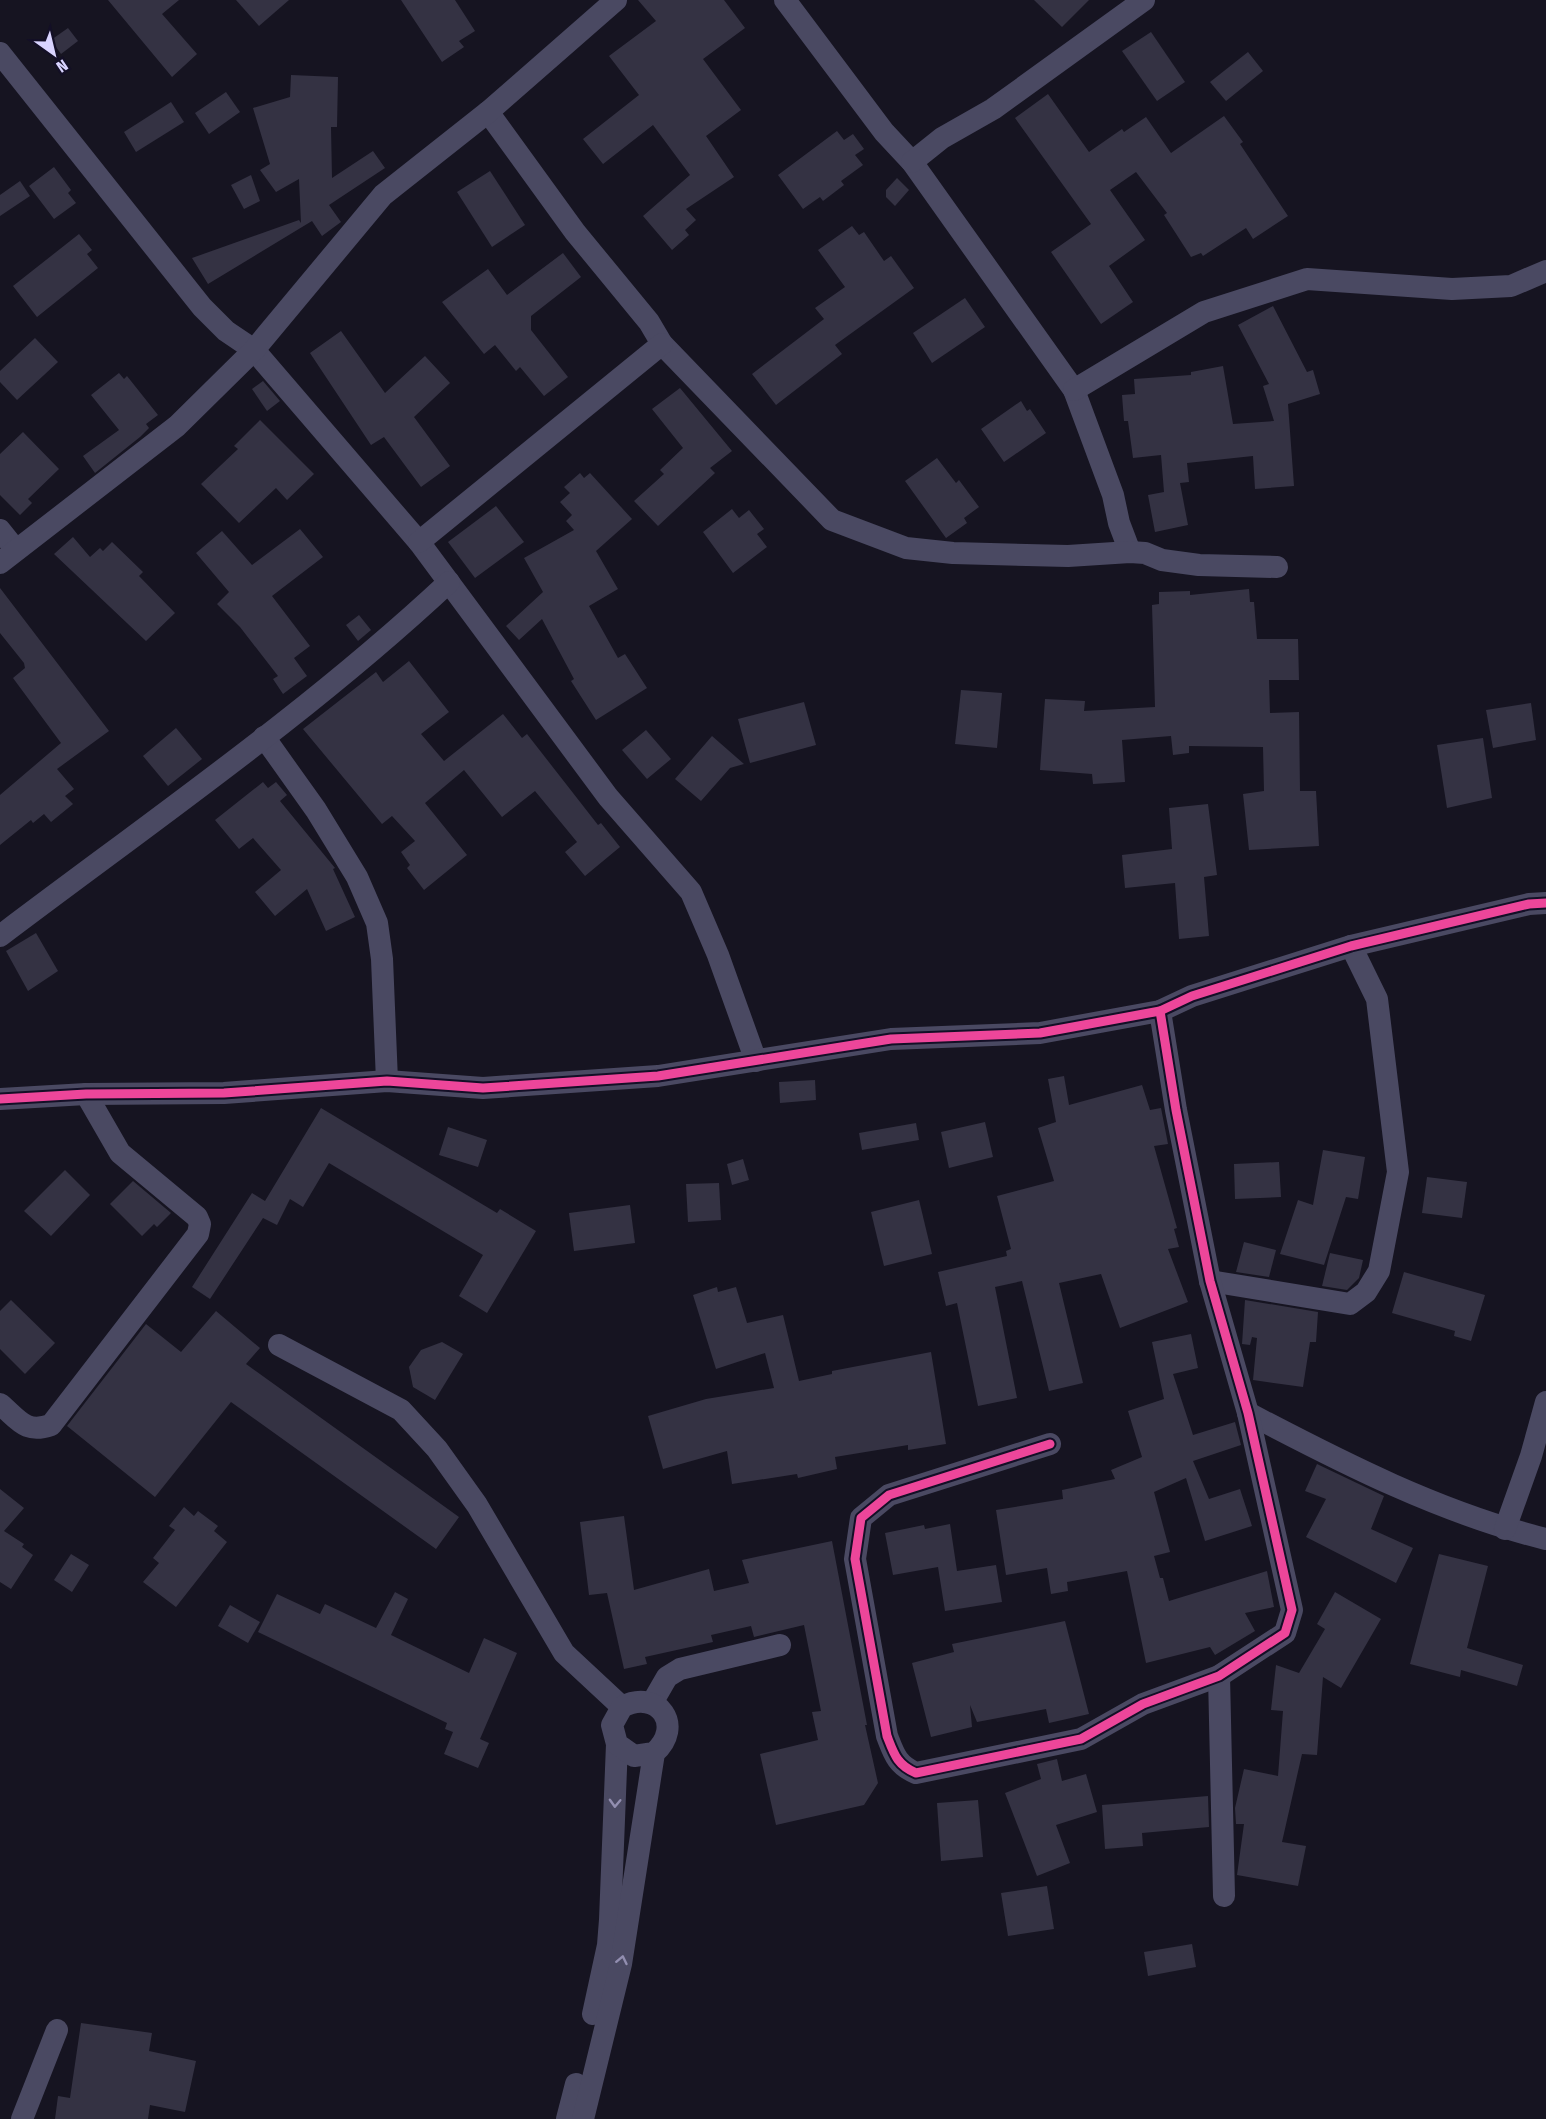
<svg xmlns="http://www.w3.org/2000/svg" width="1546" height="2119" viewBox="0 0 1546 2119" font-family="'Fira Sans Condensed',sans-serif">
	<rect width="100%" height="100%" fill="#161421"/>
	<g fill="#343243">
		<path d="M 108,0 L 179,0 L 162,14 L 197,54 L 172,77 Z"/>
		<path d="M 236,0 L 289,0 L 259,26 Z"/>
		<path d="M 401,0 L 455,0 L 475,31 L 459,41 L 464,47 L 442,62 Z"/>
		<path d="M 638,0 L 724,0 L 745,28 L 703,59 L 741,110 L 706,136 L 734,177 L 686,209 L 696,220 L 685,230 L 689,235 L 672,250 L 643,216 L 690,175 L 653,125 L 603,164 L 583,139 L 639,95 L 609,56 L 656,21 Z"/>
		<path d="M 1034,0 L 1089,0 L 1062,27 Z"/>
		<path d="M 68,28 L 78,41 L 61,54 L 51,40 Z"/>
		<path d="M 1151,32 L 1185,82 L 1157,101 L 1122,51 Z"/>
		<path d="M 1248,52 L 1263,71 L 1226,101 L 1210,82 Z"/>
		<path d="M 291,75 L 338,77 L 337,127 L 331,127 L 332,178 L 373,151 L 385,168 L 329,205 L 341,222 L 322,236 L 312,221 L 208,284 L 192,258 L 299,220 L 301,223 L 299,179 L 276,192 L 260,170 L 270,164 L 253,108 L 290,97 Z"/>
		<path d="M 226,92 L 240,112 L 209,134 L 195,113 Z"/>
		<path d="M 1048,94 L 1089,152 L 1122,129 L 1124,132 L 1146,117 L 1171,153 L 1224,116 L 1243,142 L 1240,144 L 1288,216 L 1253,239 L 1246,228 L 1203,256 L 1201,253 L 1191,257 L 1164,215 L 1167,213 L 1136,172 L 1110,190 L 1145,240 L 1109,266 L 1133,302 L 1101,324 L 1051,252 L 1091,224 L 1015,118 Z"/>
		<path d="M 171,102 L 184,122 L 136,152 L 124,132 Z"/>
		<path d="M 837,131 L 844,140 L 853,134 L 864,149 L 855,155 L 863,165 L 841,181 L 844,185 L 823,201 L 820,197 L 803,209 L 778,175 Z"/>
		<path d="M 54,167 L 71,190 L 68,193 L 76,203 L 54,219 L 29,186 Z"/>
		<path d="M 490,171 L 525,225 L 492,247 L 457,192 Z"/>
		<path d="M 251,175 L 260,201 L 244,209 L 231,185 Z"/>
		<path d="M 897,178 L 909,190 L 895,206 L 886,197 L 886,190 Z"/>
		<path d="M 20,181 L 30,196 L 0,216 L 0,195 Z"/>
		<path d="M 852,226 L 859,235 L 864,232 L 884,261 L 891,256 L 914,288 L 835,345 L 842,354 L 776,405 L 752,374 L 824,319 L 815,308 L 845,287 L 818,250 Z"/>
		<path d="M 79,234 L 92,250 L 87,254 L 98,268 L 37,317 L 13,286 Z"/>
		<path d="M 563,253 L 581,277 L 531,316 L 531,330 L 568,377 L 544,396 L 520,367 L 516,371 L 495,345 L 484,354 L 442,302 L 488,269 L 507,295 Z"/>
		<path d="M 965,298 L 985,327 L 932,363 L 913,333 Z"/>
		<path d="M 1273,306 L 1307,372 L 1313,370 L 1320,394 L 1288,404 L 1294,486 L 1255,489 L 1253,456 L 1187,463 L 1189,482 L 1180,483 L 1188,525 L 1155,532 L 1148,495 L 1164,492 L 1161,455 L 1133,458 L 1128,421 L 1124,421 L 1122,395 L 1135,394 L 1134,379 L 1191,375 L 1191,372 L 1223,366 L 1233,424 L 1274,421 L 1263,386 L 1269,384 L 1238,325 Z"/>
		<path d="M 341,331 L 385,393 L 425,356 L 450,383 L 414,417 L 450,466 L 421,487 L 384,437 L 371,445 L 310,353 Z"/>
		<path d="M 35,338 L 58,362 L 17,400 L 0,382 L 0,371 Z"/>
		<path d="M 119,373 L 124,379 L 127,376 L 158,415 L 146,424 L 149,428 L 140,437 L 95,473 L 83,456 L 119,430 L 91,395 Z"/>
		<path d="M 263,381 L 280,401 L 267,411 L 252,389 Z"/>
		<path d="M 680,388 L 732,451 L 710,468 L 715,473 L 658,526 L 634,501 L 664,474 L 660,470 L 683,448 L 652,409 Z"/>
		<path d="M 1021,401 L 1027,411 L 1030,409 L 1046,433 L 1004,462 L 981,429 Z"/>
		<path d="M 260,420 L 314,474 L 287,500 L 276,488 L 239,523 L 201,484 L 238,449 L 234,446 Z"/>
		<path d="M 23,432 L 59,469 L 28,499 L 32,503 L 20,515 L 0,495 L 0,454 Z"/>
		<path d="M 937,458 L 956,483 L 959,480 L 979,507 L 964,518 L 967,523 L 946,538 L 905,481 Z"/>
		<path d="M 580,473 L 584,478 L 590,473 L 632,519 L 596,551 L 618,589 L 589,606 L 618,658 L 625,654 L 647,688 L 596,720 L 571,681 L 574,679 L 542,619 L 519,640 L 506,626 L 543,592 L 524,558 L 574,530 L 566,521 L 572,515 L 560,502 L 570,493 L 564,487 Z"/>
		<path d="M 496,506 L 524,542 L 475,578 L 448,542 Z"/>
		<path d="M 732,509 L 739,518 L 749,510 L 764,529 L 757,534 L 767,547 L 733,573 L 703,532 Z"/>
		<path d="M 300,529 L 323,557 L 272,596 L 310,646 L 294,658 L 307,676 L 283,694 L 273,679 L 278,676 L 240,627 L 217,604 L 229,592 L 196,553 L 222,531 L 252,565 Z"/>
		<path d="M 73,537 L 90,557 L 100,548 L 103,551 L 112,542 L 143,572 L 139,576 L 175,613 L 146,641 L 54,554 Z"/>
		<path d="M 0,588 L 109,731 L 57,769 L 74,789 L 65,796 L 73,804 L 51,822 L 44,814 L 33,823 L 31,820 L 0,845 L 0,795 L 61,743 L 13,678 L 25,668 L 24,663 L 0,633 Z"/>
		<path d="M 1249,589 L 1250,602 L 1254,602 L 1257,639 L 1298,639 L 1299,680 L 1269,680 L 1270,713 L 1299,712 L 1300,791 L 1316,791 L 1319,846 L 1249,850 L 1243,794 L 1264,791 L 1263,747 L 1189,746 L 1189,753 L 1173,755 L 1171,736 L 1122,740 L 1125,782 L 1093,784 L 1092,774 L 1040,770 L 1045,699 L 1085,701 L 1084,711 L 1155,707 L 1152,605 L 1159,604 L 1159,592 L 1190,591 L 1190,595 Z"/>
		<path d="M 359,615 L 371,630 L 358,641 L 346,625 Z"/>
		<path d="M 409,661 L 449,712 L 421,734 L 444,761 L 503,714 L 522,738 L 527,734 L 598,825 L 601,823 L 620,847 L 585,876 L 565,852 L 577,842 L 535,791 L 502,817 L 464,770 L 425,803 L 467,855 L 424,890 L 407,868 L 410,865 L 401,852 L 415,841 L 392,816 L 382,824 L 303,729 L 376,672 L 383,682 Z"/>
		<path d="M 961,690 L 1002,693 L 997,748 L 955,744 Z"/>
		<path d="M 804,702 L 816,745 L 750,763 L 738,719 Z"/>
		<path d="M 1531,703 L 1536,740 L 1493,748 L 1486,710 Z"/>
		<path d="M 176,728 L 202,759 L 168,786 L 143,756 Z"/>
		<path d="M 646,730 L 671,759 L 647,779 L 622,750 Z"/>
		<path d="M 712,736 L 744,764 L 730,768 L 701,801 L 675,779 Z"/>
		<path d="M 1483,738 L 1492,798 L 1447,808 L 1437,745 Z"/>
		<path d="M 263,782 L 268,788 L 276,782 L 287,795 L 280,801 L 335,868 L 333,869 L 355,917 L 326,931 L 307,889 L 275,916 L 255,892 L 281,870 L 253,838 L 239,849 L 215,820 Z"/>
		<path d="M 1208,804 L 1217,875 L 1204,877 L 1209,936 L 1179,939 L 1175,883 L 1125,888 L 1122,855 L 1172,849 L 1169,808 Z"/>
		<path d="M 36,933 L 58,971 L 28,991 L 6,951 Z"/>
		<path d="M 1064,1076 L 1069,1105 L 1142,1085 L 1150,1110 L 1161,1108 L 1168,1144 L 1154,1146 L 1177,1228 L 1174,1229 L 1179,1247 L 1168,1249 L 1188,1302 L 1120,1328 L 1101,1274 L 1059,1283 L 1083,1383 L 1049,1391 L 1022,1281 L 995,1287 L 1017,1398 L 978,1406 L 957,1303 L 946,1306 L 938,1272 L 1007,1256 L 1006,1251 L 1011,1249 L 997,1196 L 1054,1181 L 1038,1128 L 1056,1122 L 1048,1079 Z"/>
		<path d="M 815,1080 L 816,1100 L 780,1103 L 779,1082 Z"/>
		<path d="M 321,1108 L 497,1213 L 500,1209 L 536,1231 L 487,1313 L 459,1296 L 483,1255 L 329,1163 L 303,1207 L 290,1199 L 277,1225 L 263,1218 L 210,1299 L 192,1287 L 252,1193 L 265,1201 Z"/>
		<path d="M 985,1122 L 993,1157 L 949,1168 L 941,1132 Z"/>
		<path d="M 916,1123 L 919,1140 L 862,1150 L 859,1133 Z"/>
		<path d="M 448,1127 L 487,1140 L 478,1167 L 439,1155 Z"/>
		<path d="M 1323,1150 L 1365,1157 L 1358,1199 L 1346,1197 L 1324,1265 L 1280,1254 L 1298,1200 L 1313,1205 Z"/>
		<path d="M 743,1159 L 749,1180 L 732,1185 L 727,1164 Z"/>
		<path d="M 1279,1162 L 1281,1197 L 1235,1199 L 1234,1164 Z"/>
		<path d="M 65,1170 L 90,1195 L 51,1236 L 24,1211 Z"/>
		<path d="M 1427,1177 L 1467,1182 L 1462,1218 L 1422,1213 Z"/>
		<path d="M 133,1181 L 171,1213 L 157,1227 L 154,1224 L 142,1236 L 110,1204 Z"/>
		<path d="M 719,1183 L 721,1220 L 688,1222 L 686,1184 Z"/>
		<path d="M 919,1200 L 932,1254 L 884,1266 L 871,1212 Z"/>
		<path d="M 630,1205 L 635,1243 L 574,1251 L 569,1213 Z"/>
		<path d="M 1244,1242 L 1276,1250 L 1269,1277 L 1236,1272 Z"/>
		<path d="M 1330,1253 L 1363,1260 L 1359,1278 L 1347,1290 L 1322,1286 Z"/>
		<path d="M 1404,1272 L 1485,1295 L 1471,1341 L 1454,1336 L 1455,1331 L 1392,1313 Z"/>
		<path d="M 717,1287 L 718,1292 L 736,1287 L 747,1323 L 783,1315 L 799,1381 L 832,1374 L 832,1371 L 931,1352 L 946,1444 L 908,1450 L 908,1445 L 835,1457 L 837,1469 L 798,1478 L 797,1474 L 732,1484 L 727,1451 L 663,1469 L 648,1416 L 706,1399 L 774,1388 L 765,1353 L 716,1369 L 693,1295 Z"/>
		<path d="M 11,1300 L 55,1343 L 25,1374 L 0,1349 L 0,1311 Z"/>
		<path d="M 1245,1300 L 1318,1312 L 1316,1342 L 1310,1342 L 1303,1387 L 1253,1380 L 1257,1338 L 1252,1337 L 1250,1345 L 1242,1344 Z"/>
		<path d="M 216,1311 L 260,1348 L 246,1364 L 459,1517 L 436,1549 L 231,1402 L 155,1497 L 67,1426 L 146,1324 L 181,1352 Z"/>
		<path d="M 1191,1334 L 1198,1368 L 1173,1374 L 1193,1435 L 1235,1422 L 1241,1445 L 1193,1461 L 1209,1499 L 1240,1489 L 1252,1526 L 1205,1541 L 1186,1478 L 1154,1492 L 1170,1552 L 1154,1556 L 1160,1578 L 1163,1578 L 1169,1601 L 1267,1571 L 1274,1607 L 1245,1613 L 1255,1631 L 1215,1655 L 1210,1647 L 1146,1663 L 1127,1571 L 1067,1582 L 1068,1591 L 1051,1594 L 1047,1568 L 1006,1575 L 996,1510 L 1063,1499 L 1062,1490 L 1115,1479 L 1111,1470 L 1142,1457 L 1128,1411 L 1164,1399 L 1152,1342 Z"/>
		<path d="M 442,1342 L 463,1354 L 435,1400 L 413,1387 L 409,1367 L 421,1350 Z"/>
		<path d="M 1317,1464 L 1384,1496 L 1371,1529 L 1413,1548 L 1396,1583 L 1306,1537 L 1326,1499 L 1305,1491 Z"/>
		<path d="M 0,1489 L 24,1508 L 4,1531 L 24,1544 L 22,1547 L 33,1555 L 11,1589 L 0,1582 Z"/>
		<path d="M 184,1507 L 194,1516 L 198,1511 L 218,1526 L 214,1531 L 227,1542 L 176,1607 L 143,1582 L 159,1563 L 153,1558 L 175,1530 L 169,1526 Z"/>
		<path d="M 624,1516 L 634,1590 L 709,1569 L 714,1591 L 749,1583 L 742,1560 L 832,1541 L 867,1725 L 865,1725 L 878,1783 L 864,1805 L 776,1825 L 760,1754 L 818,1740 L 812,1712 L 821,1711 L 804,1625 L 754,1637 L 751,1626 L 711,1635 L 713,1642 L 645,1657 L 647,1664 L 624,1669 L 607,1593 L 589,1595 L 580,1522 Z"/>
		<path d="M 950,1524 L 957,1571 L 996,1565 L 1002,1602 L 945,1611 L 938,1567 L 893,1575 L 885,1533 L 924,1525 L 925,1529 Z"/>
		<path d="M 71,1554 L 89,1565 L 72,1592 L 54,1580 Z"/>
		<path d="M 1439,1554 L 1488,1566 L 1467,1648 L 1523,1665 L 1517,1686 L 1461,1670 L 1460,1677 L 1410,1664 Z"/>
		<path d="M 395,1592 L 408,1599 L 391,1635 L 469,1673 L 484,1638 L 517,1653 L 480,1739 L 489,1743 L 478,1768 L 444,1754 L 453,1732 L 445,1729 L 447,1723 L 258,1632 L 277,1594 L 320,1614 L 325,1604 L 376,1628 Z"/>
		<path d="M 1335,1592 L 1381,1619 L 1341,1688 L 1323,1677 L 1317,1755 L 1302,1754 L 1282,1842 L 1306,1846 L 1298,1886 L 1237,1875 L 1244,1824 L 1236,1824 L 1235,1808 L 1244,1769 L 1278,1776 L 1283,1711 L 1271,1710 L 1276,1665 L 1299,1673 L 1325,1629 L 1317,1624 Z"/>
		<path d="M 230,1605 L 260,1622 L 248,1643 L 218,1626 Z"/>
		<path d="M 1065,1621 L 1089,1714 L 1049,1723 L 1046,1709 L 977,1722 L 970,1705 L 972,1727 L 931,1737 L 912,1663 L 954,1652 L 952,1644 Z"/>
		<path d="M 1057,1759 L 1062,1781 L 1086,1774 L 1097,1812 L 1056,1825 L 1070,1863 L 1037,1876 L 1005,1793 L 1041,1779 L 1037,1764 Z"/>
		<path d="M 1208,1796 L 1209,1827 L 1142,1833 L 1143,1846 L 1105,1849 L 1102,1805 Z"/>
		<path d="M 978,1800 L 983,1857 L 941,1861 L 937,1803 Z"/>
		<path d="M 1047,1886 L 1054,1929 L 1008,1936 L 1001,1893 Z"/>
		<path d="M 1192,1944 L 1196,1967 L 1148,1976 L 1144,1952 Z"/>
		<path d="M 81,2023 L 152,2033 L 149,2051 L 196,2061 L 185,2112 L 150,2105 L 148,2119 L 55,2119 L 58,2096 L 70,2098 Z"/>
	</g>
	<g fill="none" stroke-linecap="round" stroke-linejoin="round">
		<g stroke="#4a4962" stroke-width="22">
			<path d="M 785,0 L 884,132 L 912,162 L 1074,390 L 1113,495 L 1119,523 L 1130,552"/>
			<path d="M 0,53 L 202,307 L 226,331 L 254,350 L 419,542 L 608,797 L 691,892 L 718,955 L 756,1061"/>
			<path d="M 488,112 L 575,232 L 649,322 L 662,344 L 832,520 L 906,548 L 953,553 L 1068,556 L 1130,552 L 1145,553 L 1162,560 L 1199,565 L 1277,567"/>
			<path d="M 912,162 L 942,138 L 993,109 L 1144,0"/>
			<path d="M 1074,390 L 1204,312 L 1307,279 L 1452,289 L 1511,286 L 1546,271"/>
			<path d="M 0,530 L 16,550"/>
			<path d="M 419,542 L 662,344"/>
			<path d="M 0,563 L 177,426 L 254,350 L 383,195 L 488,112 L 616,0"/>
			<path d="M 264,737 L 316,810 L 357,877 L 377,923 L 382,959 L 387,1081"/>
			<path d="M 0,936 C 152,821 310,712 449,582"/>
			<path d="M 0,1099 L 86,1094 L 224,1093 L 387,1081 L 483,1088 L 658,1076 L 891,1039 L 1040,1033 L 1160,1011 L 1192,996 L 1351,946 L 1529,904 L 1546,903"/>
			<path d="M 1210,1281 L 1350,1304 L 1366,1292 L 1379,1271 L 1398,1172 L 1377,999 L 1351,946"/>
			<path d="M 279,1345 L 401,1410 L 437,1449 L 477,1505 L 564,1653 L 622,1707"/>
			<path d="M 0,1404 C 19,1420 25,1434 51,1425 L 198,1234 L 200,1224 L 197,1217 L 120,1153 L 86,1094"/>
			<path d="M 1248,1413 C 1343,1463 1441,1513 1546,1539"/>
			<path d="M 1050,1444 L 889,1495 L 861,1518 L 855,1559 L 887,1736 C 894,1754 897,1765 916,1773 L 1081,1739 L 1143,1704 L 1219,1676 L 1285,1633 L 1292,1610 L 1248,1413 L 1210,1281 L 1176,1110 L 1160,1011"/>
			<path d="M 1505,1529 L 1531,1456 L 1546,1402"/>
			<path d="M 1219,1676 L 1224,1896"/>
			<path d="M 652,1703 L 667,1677 L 680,1669 L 780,1645"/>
			<path d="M 593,2014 L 608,1945 L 610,1920 L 617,1744"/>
			<path d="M 22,2119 L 57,2030"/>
			<path d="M 567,2119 L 576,2084"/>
			<path d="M 583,2119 L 621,1964 L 654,1753 C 685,1726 658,1688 622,1707 L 612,1725 L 617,1744 L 634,1756 L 654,1753"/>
		</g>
		<defs>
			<g id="cycleway">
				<path d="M 0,1099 L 86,1094 L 224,1093 L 387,1081 L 483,1088 L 658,1076 L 891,1039 L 1040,1033 L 1160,1011 L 1192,996 L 1351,946 L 1529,904 L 1546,903"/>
				<path d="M 1050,1444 L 889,1495 L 861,1518 L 855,1559 L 887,1736 C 894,1754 897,1765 916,1773 L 1081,1739 L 1143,1704 L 1219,1676 L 1285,1633 L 1292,1610 L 1248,1413 L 1210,1281 L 1176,1110 L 1160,1011"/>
			</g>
		</defs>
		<use href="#cycleway" stroke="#130f26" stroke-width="13"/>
		<use href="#cycleway" stroke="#ed469a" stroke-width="9"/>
	</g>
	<defs><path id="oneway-chevron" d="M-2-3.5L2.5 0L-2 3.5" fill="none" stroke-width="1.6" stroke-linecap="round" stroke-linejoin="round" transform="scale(1.5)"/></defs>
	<g stroke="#928eb0">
		<use href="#oneway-chevron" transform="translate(615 1803) rotate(92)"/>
		<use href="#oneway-chevron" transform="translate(622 1960) rotate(-78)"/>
	</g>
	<g transform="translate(54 54) rotate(146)" stroke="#130f26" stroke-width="4.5" paint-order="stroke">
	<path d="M0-4.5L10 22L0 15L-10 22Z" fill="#d9d4ff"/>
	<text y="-9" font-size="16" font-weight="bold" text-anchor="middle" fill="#d9d4ff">N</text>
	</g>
</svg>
